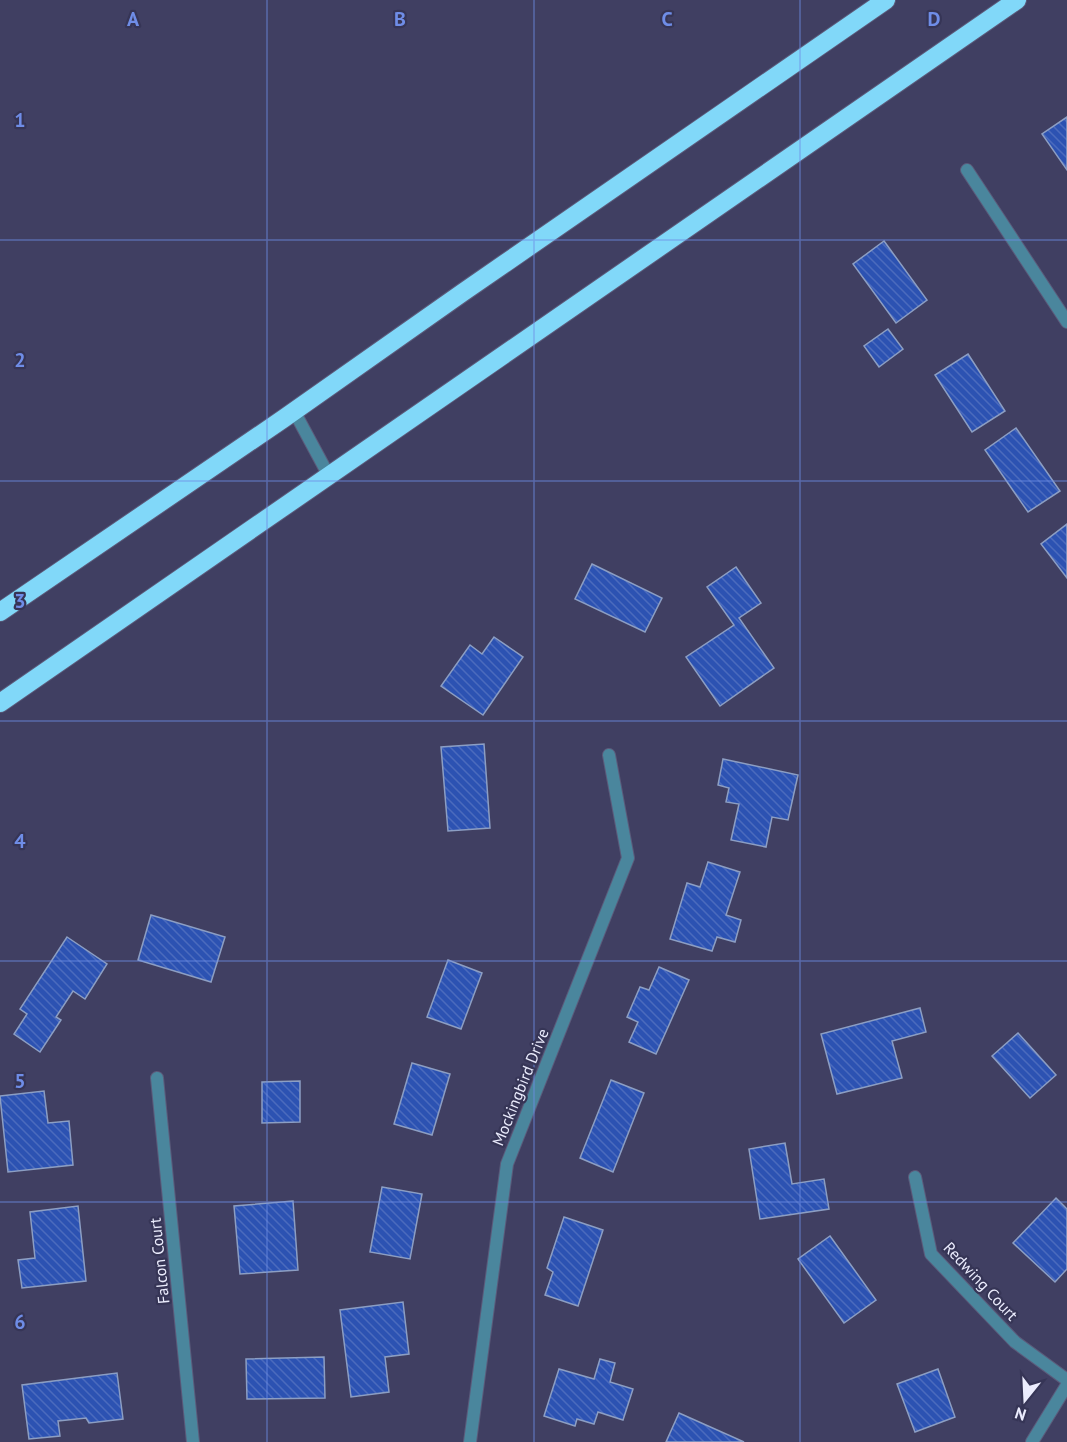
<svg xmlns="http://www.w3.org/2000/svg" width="1067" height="1442" viewBox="0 0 1067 1442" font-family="'PT Sans',sans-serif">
	<defs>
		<pattern id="building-back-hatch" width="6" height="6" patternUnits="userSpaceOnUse" patternTransform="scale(1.5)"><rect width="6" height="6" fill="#2c52b2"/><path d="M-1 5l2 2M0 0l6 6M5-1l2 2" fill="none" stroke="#4b6bbd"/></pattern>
	</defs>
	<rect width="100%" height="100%" fill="#403f62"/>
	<g fill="url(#building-back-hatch)" stroke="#8c9ec3" stroke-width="1.5">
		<path d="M 1067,117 L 1067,170 L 1042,134 Z"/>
		<path d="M 884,241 L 927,300 L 896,323 L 853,264 Z"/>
		<path d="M 888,329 L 903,349 L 879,367 L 864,346 Z"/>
		<path d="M 968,354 L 1005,411 L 972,432 L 935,375 Z"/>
		<path d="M 1016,428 L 1060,491 L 1028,512 L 985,450 Z"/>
		<path d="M 1067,524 L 1067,578 L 1041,544 Z"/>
		<path d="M 592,564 L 662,598 L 645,632 L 575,599 Z"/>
		<path d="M 736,567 L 761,603 L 739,618 L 774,668 L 720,706 L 686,657 L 734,625 L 707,587 Z"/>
		<path d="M 494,637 L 523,657 L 483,715 L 441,686 L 470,645 L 482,654 Z"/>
		<path d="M 484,744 L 490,828 L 448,831 L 441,747 Z"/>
		<path d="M 723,759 L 798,775 L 788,820 L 772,817 L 766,847 L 731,840 L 739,804 L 726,802 L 729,788 L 718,785 Z"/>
		<path d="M 708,862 L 740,872 L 726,915 L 741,920 L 735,942 L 717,937 L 712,951 L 670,939 L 687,883 L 700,887 Z"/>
		<path d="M 151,915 L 225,937 L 211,982 L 138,960 Z"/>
		<path d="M 67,937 L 107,964 L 85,999 L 73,991 L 56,1017 L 61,1020 L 40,1052 L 14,1034 L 27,1014 L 20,1009 Z"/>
		<path d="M 448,960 L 482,973 L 461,1029 L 427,1017 Z"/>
		<path d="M 659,967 L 689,980 L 656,1054 L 629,1042 L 638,1022 L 627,1017 L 640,987 L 649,990 Z"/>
		<path d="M 920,1008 L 926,1032 L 892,1041 L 902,1078 L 837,1094 L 821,1034 Z"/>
		<path d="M 1018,1033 L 1056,1075 L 1030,1098 L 992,1056 Z"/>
		<path d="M 412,1063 L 450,1074 L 432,1135 L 394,1124 Z"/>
		<path d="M 611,1080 L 644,1093 L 613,1172 L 580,1158 Z"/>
		<path d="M 300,1081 L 300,1122 L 262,1123 L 262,1082 Z"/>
		<path d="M 44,1091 L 48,1123 L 69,1121 L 73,1165 L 8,1172 L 0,1096 Z"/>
		<path d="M 785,1143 L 792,1184 L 824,1179 L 829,1209 L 760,1219 L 749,1149 Z"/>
		<path d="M 382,1187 L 422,1194 L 410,1259 L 370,1252 Z"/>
		<path d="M 1056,1198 L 1067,1209 L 1067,1269 L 1055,1282 L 1013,1243 Z"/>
		<path d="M 293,1201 L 298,1270 L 240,1274 L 234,1206 Z"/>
		<path d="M 78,1206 L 86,1281 L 22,1288 L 18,1260 L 35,1258 L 30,1212 Z"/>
		<path d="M 564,1217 L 603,1230 L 578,1306 L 545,1295 L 553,1272 L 547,1268 Z"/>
		<path d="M 830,1236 L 876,1300 L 844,1323 L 798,1259 Z"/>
		<path d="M 403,1302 L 409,1354 L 385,1357 L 389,1392 L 351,1397 L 340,1310 Z"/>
		<path d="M 324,1357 L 325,1398 L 247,1399 L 246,1359 Z"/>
		<path d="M 600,1359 L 615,1363 L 610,1382 L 633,1389 L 623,1420 L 598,1412 L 594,1424 L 577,1419 L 575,1426 L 544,1416 L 559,1369 L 594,1379 Z"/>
		<path d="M 938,1369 L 955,1417 L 915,1432 L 897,1384 Z"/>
		<path d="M 117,1373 L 123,1419 L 89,1423 L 86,1418 L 58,1421 L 60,1436 L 29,1439 L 22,1385 Z"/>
		<path d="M 679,1413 L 744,1442 L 666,1442 Z"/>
	</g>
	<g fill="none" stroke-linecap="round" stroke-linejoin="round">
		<defs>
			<path id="lane" d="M 294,411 L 329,476"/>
			<g id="street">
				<path d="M 967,170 L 1067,322"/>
				<path d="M 157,1078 L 193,1442"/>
				<path d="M 915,1177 L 931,1254 L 1015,1342 L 1067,1380"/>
				<path d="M 470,1442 L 507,1164 L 628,858 L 609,755"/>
				<path d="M 1032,1442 L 1067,1385"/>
			</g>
			<g id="highway">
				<path d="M 0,612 L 283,419 L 462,293 L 886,0"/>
				<path d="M 0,703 L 1017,0"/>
			</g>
		</defs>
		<use href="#lane" stroke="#5b5b7b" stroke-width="14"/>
		<use href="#street" stroke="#5b5b7b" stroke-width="14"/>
		<use href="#highway" stroke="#5b5b7b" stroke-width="20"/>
		<use href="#lane" stroke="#4a869d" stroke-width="12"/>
		<use href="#street" stroke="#4a869d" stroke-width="12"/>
		<use href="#highway" stroke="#81d8f9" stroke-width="18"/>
	</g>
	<path fill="none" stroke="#6f8de7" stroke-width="1.5" stroke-opacity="0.55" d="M 267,0 L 267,1442M 534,0 L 534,1442M 800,0 L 800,1442M 0,240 L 1067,240M 0,481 L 1067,481M 0,721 L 1067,721M 0,961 L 1067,961M 0,1202 L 1067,1202"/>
	<g text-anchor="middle" stroke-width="4.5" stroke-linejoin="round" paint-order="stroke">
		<g font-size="16" fill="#ebecfd" stroke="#363556">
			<text transform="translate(520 1087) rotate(-68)" y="6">Mockingbird Drive</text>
			<text transform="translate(159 1261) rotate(-96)" y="6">Falcon Court</text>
			<text transform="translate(981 1281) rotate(47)" y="6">Redwing Court</text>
		</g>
	</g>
	<g font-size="20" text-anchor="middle" font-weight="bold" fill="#6f8de7" stroke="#363556" stroke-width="4.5" stroke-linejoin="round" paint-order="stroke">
		<text x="133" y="26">A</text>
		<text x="400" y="26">B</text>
		<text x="667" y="26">C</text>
		<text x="934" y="26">D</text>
		<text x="20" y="127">1</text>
		<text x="20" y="367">2</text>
		<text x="20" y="608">3</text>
		<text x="20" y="848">4</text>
		<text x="20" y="1088">5</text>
		<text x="20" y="1329">6</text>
	</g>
	<g transform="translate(1025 1400) rotate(198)" stroke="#363556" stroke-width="4.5" paint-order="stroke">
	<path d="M0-4.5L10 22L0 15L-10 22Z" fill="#ebecfd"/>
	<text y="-9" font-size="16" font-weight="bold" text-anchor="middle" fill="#ebecfd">N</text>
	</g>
</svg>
